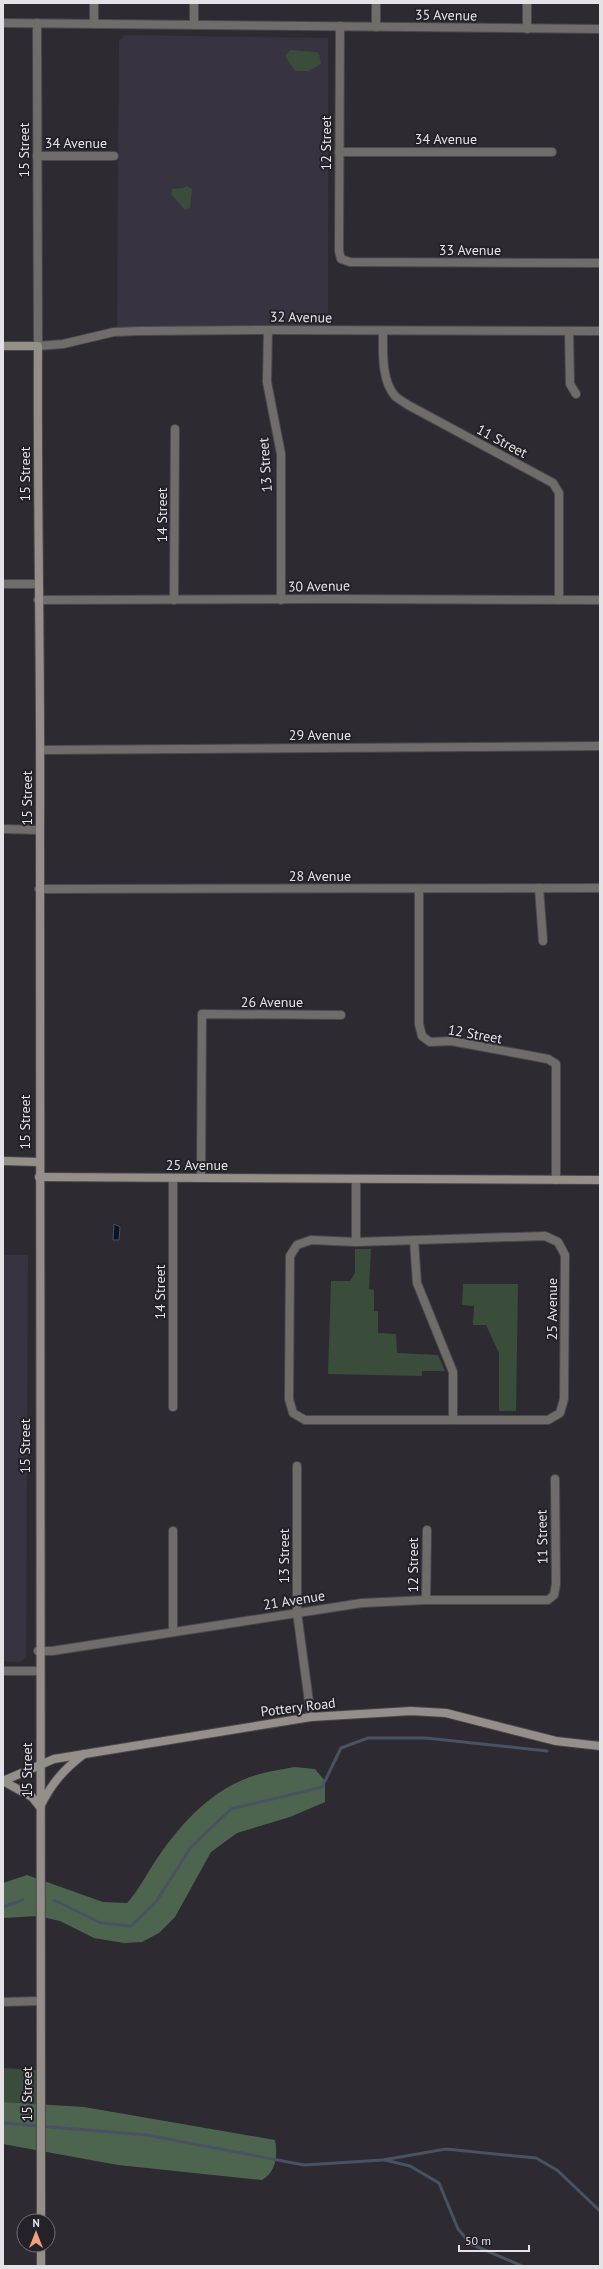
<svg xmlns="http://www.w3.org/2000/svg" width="603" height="2269" viewBox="0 0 603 2269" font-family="'PT Sans',sans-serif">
	<rect width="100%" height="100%" fill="#2e2a32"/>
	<g fill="#383340">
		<path d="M 125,35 L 328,38 L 328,329 L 117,332 L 119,41 Z"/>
		<path d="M 3,1255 L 28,1255 L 26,1657 L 20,1662 L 3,1661 Z"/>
	</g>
	<g fill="#394d3a">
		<path d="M 290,50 L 316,52 L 319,54 L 321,64 L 309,71 L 295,71 L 285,56 Z"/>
		<path d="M 187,186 L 192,189 L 190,208 L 185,210 L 171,194 L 172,189 L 183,188 Z"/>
		<path d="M 355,1249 L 371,1249 L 369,1289 L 374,1290 L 374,1311 L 378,1311 L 378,1333 L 396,1334 L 397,1353 L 438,1355 L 445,1371 L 422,1371 L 422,1376 L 328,1374 L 331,1281 L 350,1281 L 355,1273 Z"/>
		<path d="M 463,1284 L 518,1284 L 516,1411 L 499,1411 L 499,1353 L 486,1325 L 473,1325 L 474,1306 L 462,1305 Z"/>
		<path d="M 3,2068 L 36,2070 L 36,2104 L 3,2102 Z"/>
	</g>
	<g fill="#4d654e">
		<path d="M 294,1767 L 315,1769 L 325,1781 L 325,1802 L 290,1817 L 237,1833 L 211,1852 L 175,1917 L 159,1933 L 142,1942 L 124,1943 L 94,1938 L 60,1921 L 38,1916 L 3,1918 L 3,1883 L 27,1875 L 103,1902 L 127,1903 C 138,1891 145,1877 154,1863 C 179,1826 207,1793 250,1777 C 263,1772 280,1770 294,1767 Z"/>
		<path d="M 3,2102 L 84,2107 L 275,2140 C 278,2155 276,2172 262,2180 L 118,2165 L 19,2147 L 3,2144 Z"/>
	</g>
	<path fill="#061529" stroke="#495262" d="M 114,1224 L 120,1227 L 119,1240 L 113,1240 Z"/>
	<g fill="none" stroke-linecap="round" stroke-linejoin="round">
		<g stroke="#495262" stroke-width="3">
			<path d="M 54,1900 L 101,1923 L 131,1926 L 156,1902 L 191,1847 L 231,1809 L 322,1787 L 341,1748 L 368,1738 L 426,1738 L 547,1751"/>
			<path d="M 3,1907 L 23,1900"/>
			<path d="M 3,2123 L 147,2135 L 304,2165 L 383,2160 L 446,2149 L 536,2158 L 557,2170 L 600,2211"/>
			<path d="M 385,2160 L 410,2166 L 439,2183 L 458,2229 L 471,2244 L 522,2266"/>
		</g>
		<defs>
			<g id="street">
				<path d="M 376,3 L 376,27"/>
				<path d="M 527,3 L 527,29"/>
				<path d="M 3,23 L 600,29"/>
				<path d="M 37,23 L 38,346 L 63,344 L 114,332 L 140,331 L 268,330 L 600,331"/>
				<path d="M 94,24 L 94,3"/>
				<path d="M 194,25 L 194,3"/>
				<path d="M 340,26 L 339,251 L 341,259 L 350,262 L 600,263"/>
				<path d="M 339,152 L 552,152"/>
				<path d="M 37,156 L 114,156"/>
				<path d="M 268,330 L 267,382 L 281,454 L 281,600"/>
				<path d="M 383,331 C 383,351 381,380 395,396 C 398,399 404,402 408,405 L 553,483 L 559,493 L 559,600"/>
				<path d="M 569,331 L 570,384 L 576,394"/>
				<path d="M 3,584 L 37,584"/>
				<path d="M 38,600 L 334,599 L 600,600"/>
				<path d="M 174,600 L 175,429"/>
				<path d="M 40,750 L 600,746"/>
				<path d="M 3,829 L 40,830"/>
				<path d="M 539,888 L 543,941"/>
				<path d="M 39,889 L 600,888"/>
				<path d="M 419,889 L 419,1024 L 422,1036 L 430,1042 L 451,1041 L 548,1059 L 556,1064 L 556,1180"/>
				<path d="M 173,1178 L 173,1407"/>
				<path d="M 201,1178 L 202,1014 L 341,1015"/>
				<path d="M 356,1180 L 356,1242"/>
				<path d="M 545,1236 L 558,1242 L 565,1255 L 564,1399 L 560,1413 L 548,1420 L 305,1420 L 293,1413 L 289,1399 L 290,1256 L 297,1245 L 311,1240 L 356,1242 Z"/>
				<path d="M 414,1240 L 417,1283 L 453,1372 L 453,1420"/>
				<path d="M 297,1466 L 297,1612 L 311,1717"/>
				<path d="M 173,1531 L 173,1631"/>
				<path d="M 426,1600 L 427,1530"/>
				<path d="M 38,1651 L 52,1651 L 362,1603 L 426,1600 L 548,1600 L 554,1595 L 556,1584 L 555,1479"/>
				<path d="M 3,1671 L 39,1671"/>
				<path d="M 3,2002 L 39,2001"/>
			</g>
			<g id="secondary">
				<path d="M 3,346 L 38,346 C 37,506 41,667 40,827 C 39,1291 38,1756 41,2221"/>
				<path d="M 3,1161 L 39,1162"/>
				<path d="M 39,1177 L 600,1180"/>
				<path d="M 3,1781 L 54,1759 L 311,1717 L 411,1711 L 446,1713 L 556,1741 L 600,1746"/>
				<path d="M 3,1781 L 32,1797 L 40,1807 C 51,1784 64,1769 84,1754"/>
				<path d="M 41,2245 L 41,2266"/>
			</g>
		</defs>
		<use href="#street" stroke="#4b474f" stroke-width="10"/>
		<use href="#secondary" stroke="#4b474f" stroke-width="10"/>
		<use href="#street" stroke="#6f6c69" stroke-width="8"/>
		<use href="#secondary" stroke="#958f8a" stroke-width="8"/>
	</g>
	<g text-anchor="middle" stroke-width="4" stroke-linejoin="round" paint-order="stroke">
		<g font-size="14" fill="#e4e2e7" stroke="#242128">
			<text transform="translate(446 15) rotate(1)" y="5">35 Avenue</text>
			<text x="446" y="144">34 Avenue</text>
			<text x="76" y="148">34 Avenue</text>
			<text transform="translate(326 143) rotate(-90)" y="5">12 Street</text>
			<text transform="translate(24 150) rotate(-90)" y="5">15 Street</text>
			<text x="470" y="255">33 Avenue</text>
			<text transform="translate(301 317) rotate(1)" y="5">32 Avenue</text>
			<text transform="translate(502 441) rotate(28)" y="5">11 Street</text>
			<text transform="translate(265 465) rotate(-94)" y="5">13 Street</text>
			<text transform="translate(25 474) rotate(-90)" y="5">15 Street</text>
			<text transform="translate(162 515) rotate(-90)" y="5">14 Street</text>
			<text transform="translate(319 586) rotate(-1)" y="5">30 Avenue</text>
			<text x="320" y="740">29 Avenue</text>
			<text transform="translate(27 798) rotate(-90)" y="5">15 Street</text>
			<text x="320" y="881">28 Avenue</text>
			<text x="272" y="1007">26 Avenue</text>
			<text transform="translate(475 1034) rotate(10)" y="5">12 Street</text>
			<text transform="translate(25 1122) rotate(-90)" y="5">15 Street</text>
			<text x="197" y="1170">25 Avenue</text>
			<text transform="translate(160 1292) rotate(-90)" y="5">14 Street</text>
			<text transform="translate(552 1309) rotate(-90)" y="5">25 Avenue</text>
			<text transform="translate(25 1446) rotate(-90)" y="5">15 Street</text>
			<text transform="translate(542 1537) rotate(-91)" y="5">11 Street</text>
			<text transform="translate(284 1556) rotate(-90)" y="5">13 Street</text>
			<text transform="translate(413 1565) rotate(-90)" y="5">12 Street</text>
			<text transform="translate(294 1600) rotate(-9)" y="5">21 Avenue</text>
			<text transform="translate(298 1707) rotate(-7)" y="5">Pottery Road</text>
			<text transform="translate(27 1770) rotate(-90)" y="5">15 Street</text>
			<text transform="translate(27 2094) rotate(-90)" y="5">15 Street</text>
		</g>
	</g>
	<rect width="603" height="2269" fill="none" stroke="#e4e2e7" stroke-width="8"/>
	<g transform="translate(36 2233)"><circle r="19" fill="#242128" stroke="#716e74"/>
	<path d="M0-3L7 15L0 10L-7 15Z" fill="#f2a080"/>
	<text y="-6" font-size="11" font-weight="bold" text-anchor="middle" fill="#e4e2e7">N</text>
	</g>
	<path d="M459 2245v6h70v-6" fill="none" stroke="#e4e2e7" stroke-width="2"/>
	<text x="465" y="2245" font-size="12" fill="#e4e2e7" stroke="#242128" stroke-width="3" paint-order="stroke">50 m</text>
</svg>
